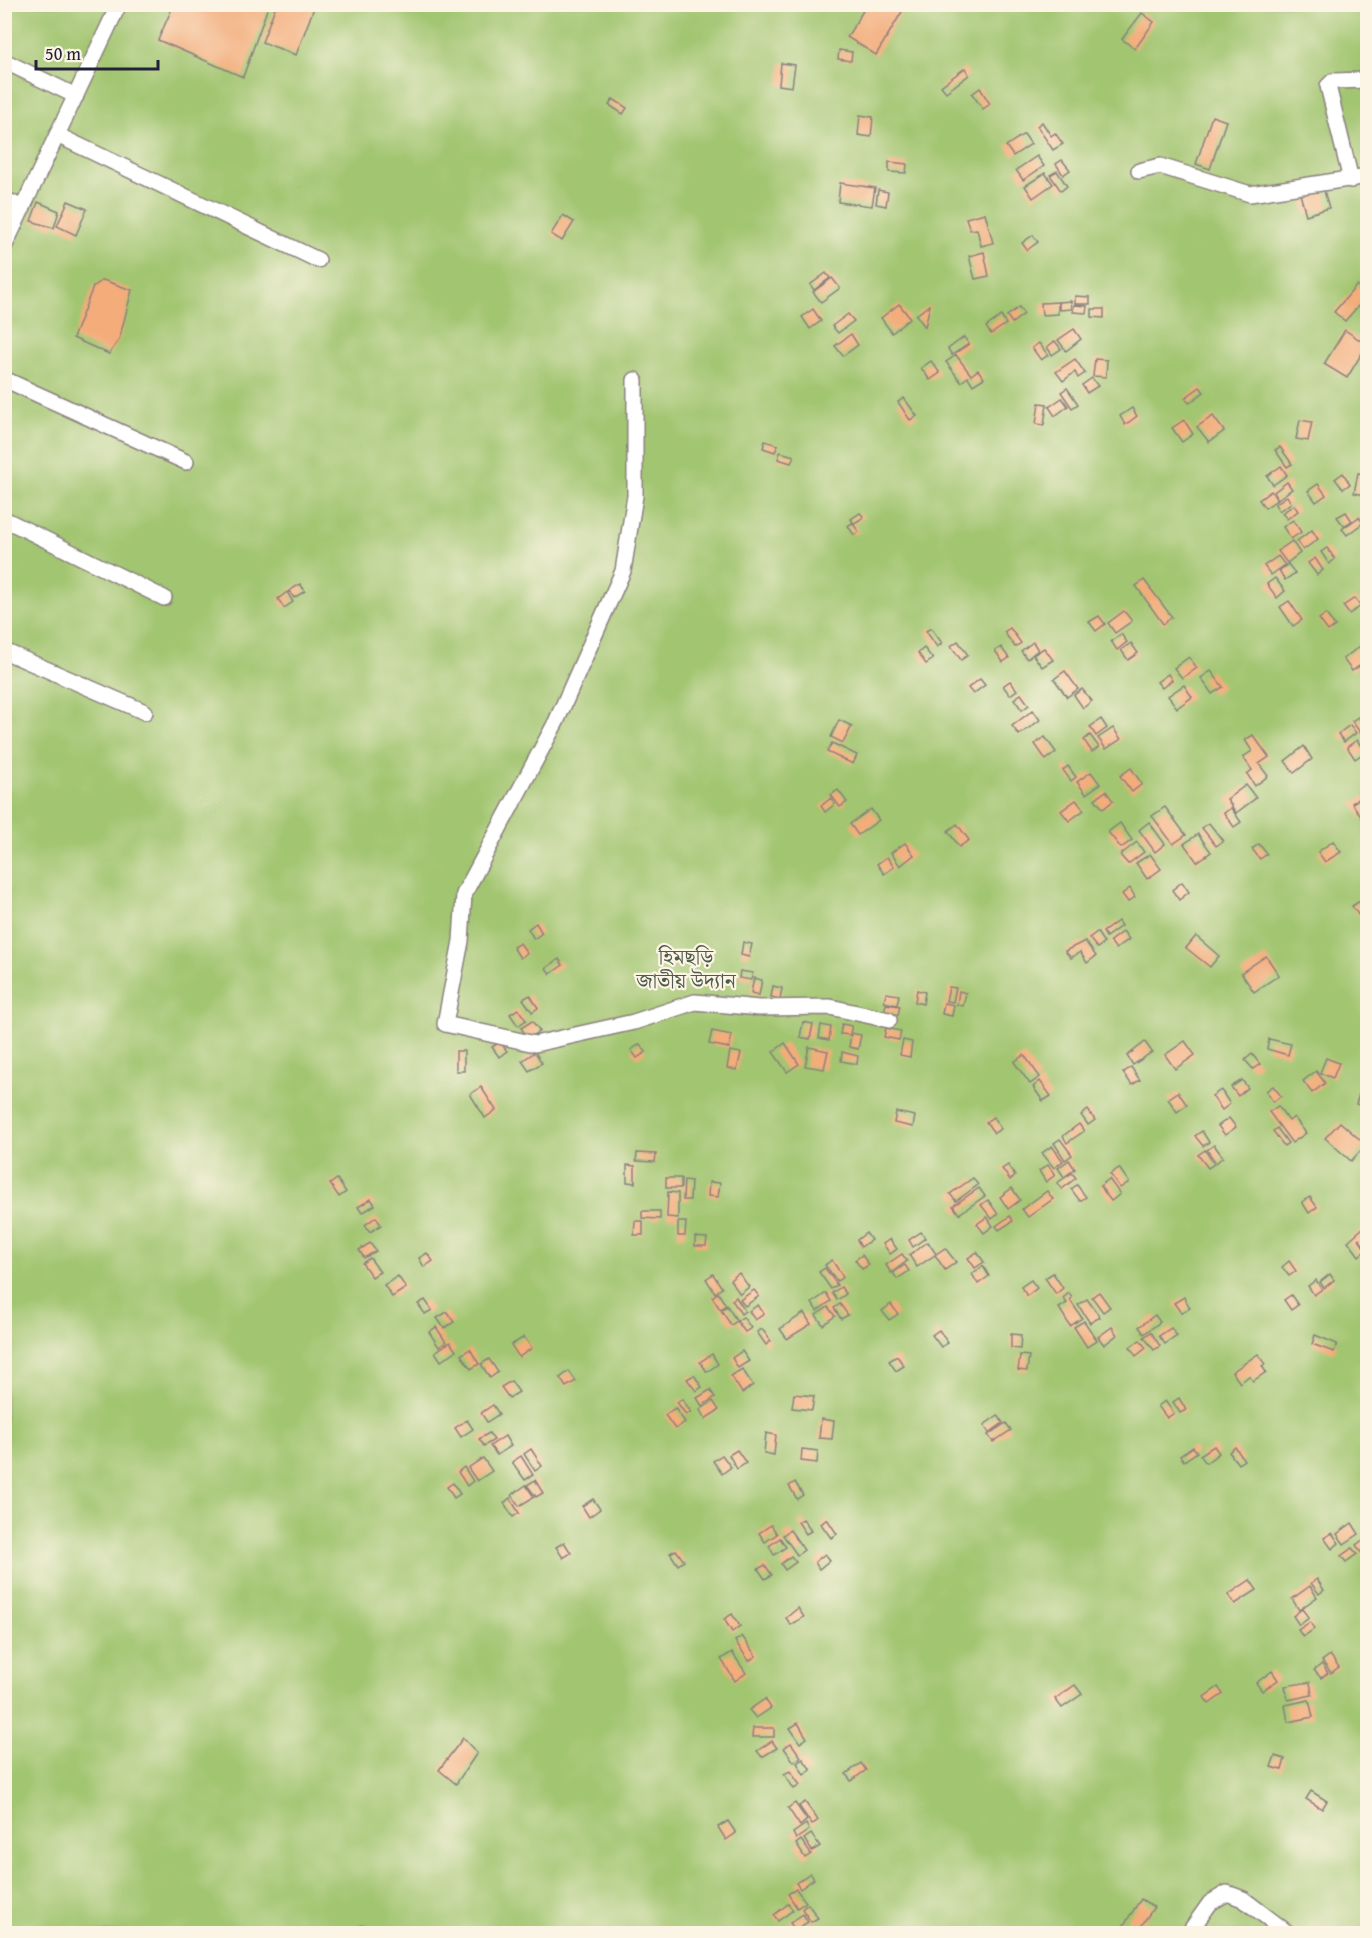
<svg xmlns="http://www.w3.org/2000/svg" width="1372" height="1938" viewBox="0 0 1372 1938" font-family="'Gentium Book Plus','Noto Serif Bengali',serif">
	<rect width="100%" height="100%" fill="#fcf5e5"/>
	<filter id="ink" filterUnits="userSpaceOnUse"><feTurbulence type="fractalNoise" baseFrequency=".0167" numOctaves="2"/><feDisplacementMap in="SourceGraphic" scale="12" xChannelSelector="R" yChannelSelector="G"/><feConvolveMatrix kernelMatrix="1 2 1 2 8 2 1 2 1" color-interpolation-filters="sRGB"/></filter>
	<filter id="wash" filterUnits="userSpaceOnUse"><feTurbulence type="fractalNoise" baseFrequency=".008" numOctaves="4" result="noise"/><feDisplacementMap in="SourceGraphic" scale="24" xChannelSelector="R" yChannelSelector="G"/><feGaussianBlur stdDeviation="1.35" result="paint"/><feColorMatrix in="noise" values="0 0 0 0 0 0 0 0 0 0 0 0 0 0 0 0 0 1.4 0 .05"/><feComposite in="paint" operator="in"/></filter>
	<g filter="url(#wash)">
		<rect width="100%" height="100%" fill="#f3ddbf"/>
		<rect fill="#a1c56f" stroke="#627455" stroke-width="1.5" x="5" y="5" width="1362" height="1928"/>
		<g id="blocks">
			<g fill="#f3ac7a">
				<path d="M 174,4 L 269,4 L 243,77 L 158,40 Z"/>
				<path d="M 867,4 L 897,4 L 903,10 L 876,55 L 847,37 Z"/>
				<path d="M 276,5 L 315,5 L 296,55 L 262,42 Z"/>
				<path d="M 1142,13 L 1154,22 L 1135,49 L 1122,39 Z"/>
				<path d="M 839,50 L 852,52 L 851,61 L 838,59 Z"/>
				<path d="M 781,63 L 795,65 L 792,87 L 779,85 Z"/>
				<path d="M 965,68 L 969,75 L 946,92 L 941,86 Z"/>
				<path d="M 980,88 L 990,104 L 983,109 L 972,94 Z"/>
				<path d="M 613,99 L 627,108 L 623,114 L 609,105 Z"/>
				<path d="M 860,115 L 873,117 L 871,137 L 858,135 Z"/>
				<path d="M 1212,116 L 1226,121 L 1210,169 L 1196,164 Z"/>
				<path d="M 1042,122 L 1051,136 L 1055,133 L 1063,144 L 1053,150 L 1037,126 Z"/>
				<path d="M 1024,134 L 1031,144 L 1013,156 L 1006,146 Z"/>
				<path d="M 1037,156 L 1044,166 L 1023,180 L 1016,170 Z"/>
				<path d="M 1062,160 L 1070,170 L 1063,175 L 1056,164 Z"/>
				<path d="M 889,162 L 907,164 L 906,173 L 889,172 Z"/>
				<path d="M 1057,171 L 1067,186 L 1061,191 L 1050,175 Z"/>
				<path d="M 1045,173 L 1053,184 L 1033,198 L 1025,186 Z"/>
				<path d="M 840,183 L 875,188 L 872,206 L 838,202 Z"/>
				<path d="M 1323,187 L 1329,208 L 1306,215 L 1300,194 Z"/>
				<path d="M 878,190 L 888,192 L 886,206 L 876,204 Z"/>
				<path d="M 68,201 L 87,209 L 76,235 L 57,226 Z"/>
				<path d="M 38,202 L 59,211 L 54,228 L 31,221 Z"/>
				<path d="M 985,213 L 993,243 L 981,246 L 977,229 L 970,230 L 966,218 Z"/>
				<path d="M 563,215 L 574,222 L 562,241 L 551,234 Z"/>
				<path d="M 1033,235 L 1038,242 L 1027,250 L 1022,243 Z"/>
				<path d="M 984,252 L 989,276 L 975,279 L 969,256 Z"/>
				<path d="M 826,273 L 830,278 L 814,290 L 810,285 Z"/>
				<path d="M 832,278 L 840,288 L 821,302 L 813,292 Z"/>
				<path d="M 103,280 L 132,290 L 119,340 L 109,354 L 73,338 L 93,287 Z"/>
				<path d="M 1357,285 L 1368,295 L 1345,321 L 1334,312 Z"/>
				<path d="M 1075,296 L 1090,297 L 1090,304 L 1075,304 Z"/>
				<path d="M 1071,301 L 1072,309 L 1059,310 L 1059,302 Z"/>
				<path d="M 1058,302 L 1058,314 L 1042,315 L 1041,303 Z"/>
				<path d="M 899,304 L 910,318 L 892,333 L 881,318 Z"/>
				<path d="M 930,305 L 925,327 L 916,315 Z"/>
				<path d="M 1074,305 L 1087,306 L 1086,313 L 1073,312 Z"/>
				<path d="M 1019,307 L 1024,314 L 1012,323 L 1007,316 Z"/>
				<path d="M 813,309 L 821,321 L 810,329 L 802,317 Z"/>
				<path d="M 1092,309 L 1104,309 L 1104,318 L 1092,317 Z"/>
				<path d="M 848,314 L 854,321 L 838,333 L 832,326 Z"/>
				<path d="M 1001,316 L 1006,324 L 991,334 L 986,327 Z"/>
				<path d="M 1074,329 L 1081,339 L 1066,351 L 1058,340 Z"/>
				<path d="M 1345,330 L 1367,345 L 1347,378 L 1324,364 Z"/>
				<path d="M 851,334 L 858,345 L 843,356 L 835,346 Z"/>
				<path d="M 964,337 L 969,344 L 952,355 L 948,349 Z"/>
				<path d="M 1055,341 L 1061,349 L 1052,355 L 1047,347 Z"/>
				<path d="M 1039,343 L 1048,355 L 1041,360 L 1032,348 Z"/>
				<path d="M 956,355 L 971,375 L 978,370 L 984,378 L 973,385 L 968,377 L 961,382 L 946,362 Z"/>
				<path d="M 1075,359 L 1085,373 L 1078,378 L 1075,372 L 1063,381 L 1056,372 Z"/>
				<path d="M 1095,359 L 1107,360 L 1106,377 L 1093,376 Z"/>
				<path d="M 931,361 L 940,373 L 930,380 L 921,368 Z"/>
				<path d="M 1092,378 L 1098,386 L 1087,393 L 1082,385 Z"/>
				<path d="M 1200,387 L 1204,392 L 1189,403 L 1185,398 Z"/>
				<path d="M 1067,388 L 1078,404 L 1072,408 L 1061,392 Z"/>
				<path d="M 904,398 L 917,416 L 910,420 L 898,402 Z"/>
				<path d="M 1062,398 L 1068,406 L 1055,416 L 1049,407 Z"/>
				<path d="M 1039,403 L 1047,404 L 1044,425 L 1036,424 Z"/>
				<path d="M 1132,408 L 1137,416 L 1125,425 L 1120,416 Z"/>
				<path d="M 1213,416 L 1224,431 L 1209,442 L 1197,427 Z"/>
				<path d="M 1184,420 L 1193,434 L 1182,442 L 1172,428 Z"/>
				<path d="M 1300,420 L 1312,422 L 1308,441 L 1296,439 Z"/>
				<path d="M 765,441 L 778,445 L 775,452 L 763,448 Z"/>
				<path d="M 1280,447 L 1292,464 L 1287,467 L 1275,450 Z"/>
				<path d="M 780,452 L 794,456 L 791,463 L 778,459 Z"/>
				<path d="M 1281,466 L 1287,475 L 1273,485 L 1267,476 Z"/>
				<path d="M 1343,473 L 1350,484 L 1343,489 L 1335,479 Z"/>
				<path d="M 1358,473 L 1368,474 L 1365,495 L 1354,493 Z"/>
				<path d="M 1287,482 L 1292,489 L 1278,499 L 1274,492 Z"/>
				<path d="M 1318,484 L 1326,495 L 1316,502 L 1308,491 Z"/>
				<path d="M 1271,491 L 1277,500 L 1265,508 L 1259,500 Z"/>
				<path d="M 1287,496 L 1291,503 L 1279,511 L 1275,504 Z"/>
				<path d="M 1294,505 L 1298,511 L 1287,519 L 1282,513 Z"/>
				<path d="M 1346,512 L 1352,521 L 1344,526 L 1337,517 Z"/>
				<path d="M 860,513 L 864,517 L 853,524 L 859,532 L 854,535 L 848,526 L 853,522 L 851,519 Z"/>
				<path d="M 1359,517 L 1363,523 L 1347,535 L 1342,529 Z"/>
				<path d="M 1293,520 L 1301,532 L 1291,539 L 1283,527 Z"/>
				<path d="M 1312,530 L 1318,539 L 1303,550 L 1297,541 Z"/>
				<path d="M 1292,541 L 1300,553 L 1287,563 L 1278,551 Z"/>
				<path d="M 1327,548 L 1335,559 L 1329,564 L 1321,552 Z"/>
				<path d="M 1278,556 L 1285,565 L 1271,575 L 1264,566 Z"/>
				<path d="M 1315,558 L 1323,570 L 1317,575 L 1308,563 Z"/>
				<path d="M 1288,564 L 1295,573 L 1285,580 L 1279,571 Z"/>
				<path d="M 1275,578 L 1285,591 L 1277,598 L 1267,584 Z"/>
				<path d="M 1144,580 L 1172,617 L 1163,624 L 1136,586 Z"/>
				<path d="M 300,584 L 305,591 L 294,598 L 289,591 Z"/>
				<path d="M 287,592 L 293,602 L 284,608 L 278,599 Z"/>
				<path d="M 1355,598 L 1361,606 L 1349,614 L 1343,606 Z"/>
				<path d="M 1289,601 L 1302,620 L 1293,626 L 1280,607 Z"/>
				<path d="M 1124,611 L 1132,621 L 1115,633 L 1108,623 Z"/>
				<path d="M 1326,614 L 1335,626 L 1328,631 L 1319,619 Z"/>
				<path d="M 1099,616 L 1105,624 L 1096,631 L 1089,622 Z"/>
				<path d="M 931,628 L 942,643 L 937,647 L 926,631 Z"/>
				<path d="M 1010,628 L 1021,643 L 1015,647 L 1004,632 Z"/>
				<path d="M 1121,634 L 1127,642 L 1117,650 L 1111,641 Z"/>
				<path d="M 958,641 L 968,655 L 961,660 L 951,646 Z"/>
				<path d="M 1033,642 L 1038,650 L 1027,659 L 1021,651 Z"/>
				<path d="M 1131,643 L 1138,653 L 1128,660 L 1121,650 Z"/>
				<path d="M 1360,646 L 1368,655 L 1368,660 L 1352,671 L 1343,659 Z"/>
				<path d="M 1001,647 L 1009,658 L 1003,662 L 995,651 Z"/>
				<path d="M 924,648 L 933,659 L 926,664 L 918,653 Z"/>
				<path d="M 1044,648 L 1053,660 L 1042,667 L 1033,655 Z"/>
				<path d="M 1189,657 L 1197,668 L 1182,678 L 1174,668 Z"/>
				<path d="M 1065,671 L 1078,689 L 1067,697 L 1054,679 Z"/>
				<path d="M 1211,671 L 1223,687 L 1212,694 L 1201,678 Z"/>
				<path d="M 1168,674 L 1172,680 L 1162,688 L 1157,682 Z"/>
				<path d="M 980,679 L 985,685 L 973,694 L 968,688 Z"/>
				<path d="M 1010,681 L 1017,690 L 1010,695 L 1003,686 Z"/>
				<path d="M 1184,685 L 1192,697 L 1177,708 L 1168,696 Z"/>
				<path d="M 1082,689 L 1092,701 L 1083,708 L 1074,695 Z"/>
				<path d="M 1021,694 L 1029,705 L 1022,710 L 1014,699 Z"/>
				<path d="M 1033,710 L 1040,720 L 1019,735 L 1012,726 Z"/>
				<path d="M 1358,717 L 1367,729 L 1361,734 L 1352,721 Z"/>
				<path d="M 1101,719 L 1107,728 L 1096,736 L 1090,727 Z"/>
				<path d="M 839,720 L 852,726 L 843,743 L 831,737 Z"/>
				<path d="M 1350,725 L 1356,733 L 1344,742 L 1338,734 Z"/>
				<path d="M 1113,728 L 1121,739 L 1106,749 L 1098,738 Z"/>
				<path d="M 1090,735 L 1099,747 L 1092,752 L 1084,740 Z"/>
				<path d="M 1253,735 L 1269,757 L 1259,764 L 1268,776 L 1255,786 L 1247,774 L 1252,770 L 1243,757 L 1252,751 L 1245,740 Z"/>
				<path d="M 1045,737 L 1056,752 L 1046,760 L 1035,744 Z"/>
				<path d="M 1357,740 L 1365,752 L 1355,759 L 1347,747 Z"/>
				<path d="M 832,743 L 857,755 L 853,764 L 827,752 Z"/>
				<path d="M 1304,746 L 1312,759 L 1294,773 L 1285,761 Z"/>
				<path d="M 1068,766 L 1076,777 L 1071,781 L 1063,770 Z"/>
				<path d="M 1131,768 L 1142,784 L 1132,792 L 1120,776 Z"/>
				<path d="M 1091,772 L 1100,784 L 1086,794 L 1077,782 Z"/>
				<path d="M 1246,785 L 1256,798 L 1236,813 L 1227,799 Z"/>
				<path d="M 838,790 L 847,802 L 840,807 L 831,795 Z"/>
				<path d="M 1106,791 L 1113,801 L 1103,809 L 1095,799 Z"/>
				<path d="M 1364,796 L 1368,801 L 1368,814 L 1362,818 L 1352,803 Z"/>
				<path d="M 831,798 L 835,804 L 825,812 L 821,806 Z"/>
				<path d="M 1076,800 L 1084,810 L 1069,821 L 1061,811 Z"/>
				<path d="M 1165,807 L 1186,835 L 1173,844 L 1152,816 Z"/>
				<path d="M 1231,808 L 1241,822 L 1234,827 L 1224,813 Z"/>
				<path d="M 871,809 L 879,820 L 858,835 L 850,824 Z"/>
				<path d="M 1149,822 L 1165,844 L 1155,852 L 1139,830 Z"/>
				<path d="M 1120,823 L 1132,840 L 1121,848 L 1108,832 Z"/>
				<path d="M 1209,823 L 1223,841 L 1216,846 L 1202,828 Z"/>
				<path d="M 957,824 L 969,840 L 959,847 L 948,831 Z"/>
				<path d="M 1198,834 L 1211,852 L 1197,862 L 1184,844 Z"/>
				<path d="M 1333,841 L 1341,852 L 1325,862 L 1318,852 Z"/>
				<path d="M 1137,842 L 1144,852 L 1128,864 L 1120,855 Z"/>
				<path d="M 905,843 L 914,855 L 900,866 L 891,853 Z"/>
				<path d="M 1259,844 L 1267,854 L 1260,859 L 1252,849 Z"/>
				<path d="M 1150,854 L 1161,869 L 1147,879 L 1136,863 Z"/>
				<path d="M 887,857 L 894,867 L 884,874 L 877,864 Z"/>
				<path d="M 1182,882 L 1189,892 L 1179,900 L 1172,890 Z"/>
				<path d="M 1130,888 L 1135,897 L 1128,902 L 1122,894 Z"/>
				<path d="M 1368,896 L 1368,929 L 1352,906 Z"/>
				<path d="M 1118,921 L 1121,926 L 1106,937 L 1103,932 Z"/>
				<path d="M 536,923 L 542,933 L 534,939 L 528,929 Z"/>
				<path d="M 1123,931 L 1129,939 L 1116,949 L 1110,941 Z"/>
				<path d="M 1097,932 L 1104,943 L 1097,948 L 1089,938 Z"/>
				<path d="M 1196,936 L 1219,956 L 1210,967 L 1186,948 Z"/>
				<path d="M 1085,941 L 1096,956 L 1087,963 L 1080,952 L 1071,958 L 1065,951 Z"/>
				<path d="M 743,942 L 752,944 L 749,957 L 741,955 Z"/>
				<path d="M 520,943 L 527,953 L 520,958 L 513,947 Z"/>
				<path d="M 1266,956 L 1279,975 L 1254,992 L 1241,973 Z"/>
				<path d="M 559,959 L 563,965 L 550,974 L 546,968 Z"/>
				<path d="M 740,971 L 753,973 L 751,980 L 739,978 Z"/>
				<path d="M 754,978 L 762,980 L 759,995 L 751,993 Z"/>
				<path d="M 773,986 L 782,988 L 780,999 L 771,997 Z"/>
				<path d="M 949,987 L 956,988 L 953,1002 L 946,1001 Z"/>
				<path d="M 917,990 L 925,992 L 923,1004 L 915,1002 Z"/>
				<path d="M 959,991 L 966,993 L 963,1006 L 957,1005 Z"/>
				<path d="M 886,993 L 899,995 L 897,1005 L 884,1002 Z"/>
				<path d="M 530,995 L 538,1008 L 532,1012 L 523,999 Z"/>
				<path d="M 944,1003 L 954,1005 L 952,1016 L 942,1014 Z"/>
				<path d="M 886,1004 L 900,1006 L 898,1015 L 884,1012 Z"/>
				<path d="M 518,1009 L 526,1020 L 518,1026 L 510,1014 Z"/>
				<path d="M 532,1021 L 540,1031 L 528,1039 L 521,1028 Z"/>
				<path d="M 803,1022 L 813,1024 L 810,1039 L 800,1037 Z"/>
				<path d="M 842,1024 L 852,1026 L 850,1033 L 861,1035 L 858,1049 L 849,1047 L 851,1035 L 840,1034 Z"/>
				<path d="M 821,1025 L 831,1027 L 829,1040 L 819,1038 Z"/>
				<path d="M 886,1028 L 901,1031 L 899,1040 L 884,1037 Z"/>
				<path d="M 712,1031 L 732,1035 L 729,1048 L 709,1044 Z"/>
				<path d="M 1269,1039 L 1291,1044 L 1288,1055 L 1267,1049 Z"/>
				<path d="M 903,1040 L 912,1042 L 910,1057 L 900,1055 Z"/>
				<path d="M 1185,1041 L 1195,1055 L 1175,1069 L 1165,1055 Z"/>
				<path d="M 500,1042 L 507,1051 L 499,1057 L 492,1047 Z"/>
				<path d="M 1145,1042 L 1152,1052 L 1133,1065 L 1127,1056 Z"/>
				<path d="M 785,1043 L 799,1064 L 787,1072 L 773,1052 Z"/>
				<path d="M 640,1044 L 646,1052 L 637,1058 L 631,1050 Z"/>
				<path d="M 809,1047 L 828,1051 L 824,1069 L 805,1066 Z"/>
				<rect x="456" y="1051" width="8" height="20"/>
				<path d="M 730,1051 L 741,1053 L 737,1070 L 727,1068 Z"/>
				<path d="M 535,1052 L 542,1063 L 529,1071 L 522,1061 Z"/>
				<path d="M 842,1052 L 858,1056 L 857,1064 L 841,1061 Z"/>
				<path d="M 1252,1054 L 1260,1064 L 1253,1069 L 1245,1060 Z"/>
				<path d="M 1024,1055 L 1040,1077 L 1030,1084 L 1014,1062 Z"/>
				<path d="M 1326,1058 L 1339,1063 L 1333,1078 L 1320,1073 Z"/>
				<path d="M 1131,1067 L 1140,1080 L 1132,1085 L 1123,1073 Z"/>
				<path d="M 1316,1071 L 1325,1083 L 1312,1093 L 1303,1081 Z"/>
				<path d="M 1242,1080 L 1248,1088 L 1238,1096 L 1231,1087 Z"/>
				<path d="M 1040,1081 L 1051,1096 L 1043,1101 L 1033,1087 Z"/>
				<path d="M 1273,1086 L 1281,1096 L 1273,1102 L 1266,1091 Z"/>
				<path d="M 481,1087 L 496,1110 L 485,1118 L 470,1094 Z"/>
				<path d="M 1221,1090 L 1230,1104 L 1222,1110 L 1212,1096 Z"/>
				<path d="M 1178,1092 L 1187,1105 L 1177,1112 L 1168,1099 Z"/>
				<path d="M 1359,1094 L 1368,1097 L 1368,1108 L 1356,1104 Z"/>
				<path d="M 1278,1106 L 1289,1121 L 1294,1117 L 1306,1133 L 1292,1143 L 1269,1112 Z"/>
				<path d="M 1088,1110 L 1095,1120 L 1088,1125 L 1081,1115 Z"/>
				<path d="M 896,1112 L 915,1116 L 913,1127 L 894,1123 Z"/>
				<path d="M 993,1117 L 1001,1129 L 994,1133 L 986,1122 Z"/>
				<path d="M 1229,1118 L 1236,1127 L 1225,1135 L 1218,1126 Z"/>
				<path d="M 1340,1122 L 1366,1145 L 1351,1161 L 1325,1138 Z"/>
				<path d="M 1079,1124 L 1084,1131 L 1067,1143 L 1063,1136 Z"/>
				<path d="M 1277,1128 L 1288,1143 L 1284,1146 L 1273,1131 Z"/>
				<path d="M 1202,1131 L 1209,1142 L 1203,1146 L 1195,1136 Z"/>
				<path d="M 1060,1139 L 1072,1155 L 1065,1160 L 1054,1143 Z"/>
				<path d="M 1214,1145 L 1223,1157 L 1216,1163 L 1207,1150 Z"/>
				<path d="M 1052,1146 L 1063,1161 L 1054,1168 L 1042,1153 Z"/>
				<path d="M 1205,1150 L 1214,1164 L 1208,1168 L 1198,1155 Z"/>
				<path d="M 637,1153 L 656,1154 L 655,1162 L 636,1161 Z"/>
				<path d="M 1069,1160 L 1075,1169 L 1064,1177 L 1058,1168 Z"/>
				<path d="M 627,1165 L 635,1166 L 635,1183 L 627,1182 Z"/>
				<path d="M 1008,1165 L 1015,1176 L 1010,1180 L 1002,1169 Z"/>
				<path d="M 1048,1165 L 1055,1175 L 1046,1182 L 1039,1171 Z"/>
				<path d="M 1119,1168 L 1129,1182 L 1120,1188 L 1110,1174 Z"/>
				<path d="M 1072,1173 L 1076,1178 L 1062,1189 L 1057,1183 Z"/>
				<rect x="666" y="1178" width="15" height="10"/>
				<path d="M 973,1178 L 978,1185 L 956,1201 L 950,1194 Z"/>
				<path d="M 337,1179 L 346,1192 L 339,1197 L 330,1184 Z"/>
				<path d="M 1109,1179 L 1120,1194 L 1111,1201 L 1100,1186 Z"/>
				<path d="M 684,1180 L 691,1181 L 690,1200 L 683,1200 Z"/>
				<path d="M 709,1182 L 720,1183 L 718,1197 L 708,1196 Z"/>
				<path d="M 1077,1185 L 1086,1197 L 1080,1201 L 1071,1189 Z"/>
				<path d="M 979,1188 L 985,1196 L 959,1214 L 953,1206 Z"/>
				<path d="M 1012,1188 L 1020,1200 L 1008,1209 L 1000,1197 Z"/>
				<path d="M 1047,1191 L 1053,1199 L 1028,1217 L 1022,1209 Z"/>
				<path d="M 668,1192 L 678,1193 L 678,1218 L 667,1217 Z"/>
				<path d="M 1310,1197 L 1317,1207 L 1309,1213 L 1302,1202 Z"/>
				<path d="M 371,1199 L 375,1205 L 362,1213 L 358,1207 Z"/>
				<path d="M 988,1200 L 998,1214 L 992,1219 L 981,1205 Z"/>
				<path d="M 642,1211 L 660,1211 L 660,1219 L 642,1218 Z"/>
				<path d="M 1010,1216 L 1013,1221 L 999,1230 L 996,1226 Z"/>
				<path d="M 376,1217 L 381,1225 L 370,1232 L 365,1225 Z"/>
				<path d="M 987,1217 L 993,1226 L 984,1233 L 977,1224 Z"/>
				<path d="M 635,1221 L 643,1221 L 643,1235 L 634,1235 Z"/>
				<path d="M 678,1222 L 686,1222 L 685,1236 L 678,1236 Z"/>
				<path d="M 1364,1227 L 1368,1232 L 1368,1245 L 1365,1247 L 1358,1238 L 1366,1250 L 1359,1256 L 1348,1241 Z"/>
				<path d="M 921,1232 L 925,1238 L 913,1247 L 909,1240 Z"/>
				<path d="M 866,1233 L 871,1240 L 861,1247 L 857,1240 Z"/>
				<path d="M 695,1237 L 707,1238 L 706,1246 L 695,1246 Z"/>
				<path d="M 890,1239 L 897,1249 L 890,1254 L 883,1244 Z"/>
				<path d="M 928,1242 L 936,1254 L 945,1248 L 956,1262 L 945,1270 L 935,1255 L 917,1267 L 909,1255 Z"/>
				<path d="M 370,1243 L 376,1251 L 364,1258 L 359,1250 Z"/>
				<path d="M 977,1252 L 984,1262 L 975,1268 L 968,1258 Z"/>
				<path d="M 427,1253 L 433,1261 L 424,1267 L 419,1258 Z"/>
				<path d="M 902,1254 L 907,1261 L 891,1273 L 886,1265 Z"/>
				<path d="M 862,1255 L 869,1265 L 862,1269 L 855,1260 Z"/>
				<path d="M 370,1258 L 380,1272 L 372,1277 L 362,1263 Z"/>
				<path d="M 832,1260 L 843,1277 L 837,1281 L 825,1265 Z"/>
				<path d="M 1289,1261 L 1296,1271 L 1289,1276 L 1282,1267 Z"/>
				<path d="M 905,1265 L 909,1271 L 897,1279 L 893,1273 Z"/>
				<path d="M 983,1266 L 989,1276 L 978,1284 L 972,1274 Z"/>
				<path d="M 825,1268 L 837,1285 L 831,1289 L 819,1272 Z"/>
				<path d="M 739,1273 L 749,1287 L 740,1294 L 730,1280 Z"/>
				<path d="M 1053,1273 L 1063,1288 L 1056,1294 L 1045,1278 Z"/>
				<path d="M 713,1274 L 722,1288 L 715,1293 L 706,1279 Z"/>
				<path d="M 1330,1274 L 1334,1280 L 1324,1288 L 1320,1282 Z"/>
				<path d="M 398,1276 L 406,1288 L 392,1297 L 384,1285 Z"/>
				<path d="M 1031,1280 L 1037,1288 L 1027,1296 L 1021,1287 Z"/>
				<path d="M 1316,1280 L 1322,1289 L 1314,1295 L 1308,1286 Z"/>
				<path d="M 841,1287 L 846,1294 L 837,1300 L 832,1293 Z"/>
				<path d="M 754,1290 L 759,1296 L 745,1306 L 740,1300 Z"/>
				<path d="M 1099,1292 L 1110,1307 L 1103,1312 L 1092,1297 Z"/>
				<path d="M 718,1293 L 726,1305 L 720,1309 L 712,1297 Z"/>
				<path d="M 826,1293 L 831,1301 L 817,1311 L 812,1303 Z"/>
				<path d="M 1069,1293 L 1072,1298 L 1070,1300 L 1082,1318 L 1070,1326 L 1059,1308 L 1067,1303 L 1063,1298 Z"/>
				<path d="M 1291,1295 L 1298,1305 L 1291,1310 L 1284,1300 Z"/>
				<path d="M 736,1297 L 745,1311 L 741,1314 L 732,1300 Z"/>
				<path d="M 1184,1297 L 1190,1308 L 1181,1313 L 1174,1303 Z"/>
				<path d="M 1087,1299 L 1100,1317 L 1090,1323 L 1078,1305 Z"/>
				<path d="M 425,1300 L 432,1310 L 425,1314 L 418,1304 Z"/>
				<path d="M 840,1304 L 848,1315 L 841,1319 L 834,1308 Z"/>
				<path d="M 891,1304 L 898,1314 L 889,1320 L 882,1311 Z"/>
				<path d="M 758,1305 L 764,1314 L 755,1320 L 749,1311 Z"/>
				<path d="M 727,1306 L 737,1321 L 731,1325 L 721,1310 Z"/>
				<path d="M 828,1307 L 835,1316 L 823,1325 L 816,1315 Z"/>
				<path d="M 447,1312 L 454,1322 L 444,1328 L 437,1318 Z"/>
				<path d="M 804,1313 L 811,1324 L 787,1339 L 780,1329 Z"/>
				<path d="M 1155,1315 L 1160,1322 L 1144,1334 L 1139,1327 Z"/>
				<path d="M 743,1317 L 751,1328 L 745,1332 L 737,1321 Z"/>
				<path d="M 1084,1321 L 1097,1340 L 1087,1347 L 1074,1327 Z"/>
				<path d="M 436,1327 L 446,1342 L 439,1347 L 429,1332 Z"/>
				<path d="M 1112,1327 L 1117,1335 L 1104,1345 L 1098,1337 Z"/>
				<path d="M 1171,1328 L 1177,1336 L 1165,1344 L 1159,1336 Z"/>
				<path d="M 762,1329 L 771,1341 L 766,1345 L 757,1332 Z"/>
				<path d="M 939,1330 L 948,1343 L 941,1347 L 932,1335 Z"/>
				<path d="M 1151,1332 L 1160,1346 L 1154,1350 L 1144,1337 Z"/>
				<path d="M 1011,1334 L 1021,1335 L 1020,1349 L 1011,1348 Z"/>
				<path d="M 1315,1335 L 1337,1344 L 1334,1352 L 1312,1344 Z"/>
				<path d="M 524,1337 L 532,1348 L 519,1357 L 511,1345 Z"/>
				<path d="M 1140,1340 L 1146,1348 L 1136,1356 L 1130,1347 Z"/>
				<path d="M 450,1342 L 456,1351 L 441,1361 L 435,1352 Z"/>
				<path d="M 470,1349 L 479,1364 L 471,1369 L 461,1355 Z"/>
				<path d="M 742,1351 L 749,1361 L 738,1368 L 732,1358 Z"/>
				<path d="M 712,1354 L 718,1364 L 707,1372 L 700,1362 Z"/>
				<path d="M 1258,1354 L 1265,1364 L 1262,1366 L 1266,1372 L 1253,1381 L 1249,1376 L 1240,1383 L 1232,1372 Z"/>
				<path d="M 1020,1355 L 1029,1356 L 1027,1371 L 1018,1370 Z"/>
				<path d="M 897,1356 L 904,1366 L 896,1371 L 889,1361 Z"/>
				<path d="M 489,1359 L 498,1372 L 490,1378 L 481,1364 Z"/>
				<path d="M 742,1369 L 753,1385 L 742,1393 L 731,1376 Z"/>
				<path d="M 569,1371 L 576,1381 L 566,1387 L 560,1378 Z"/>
				<path d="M 694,1375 L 702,1387 L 696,1391 L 687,1379 Z"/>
				<path d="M 511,1381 L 519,1392 L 509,1398 L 501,1387 Z"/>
				<path d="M 710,1390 L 715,1397 L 702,1406 L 697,1398 Z"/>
				<path d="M 794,1394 L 814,1396 L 812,1410 L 792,1408 Z"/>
				<path d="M 1179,1398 L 1186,1410 L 1180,1413 L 1173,1402 Z"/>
				<path d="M 682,1399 L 691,1412 L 686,1415 L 677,1402 Z"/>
				<path d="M 713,1401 L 719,1410 L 705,1419 L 700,1410 Z"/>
				<path d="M 1165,1401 L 1174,1413 L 1167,1418 L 1158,1406 Z"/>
				<path d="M 493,1405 L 499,1414 L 487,1422 L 481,1413 Z"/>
				<path d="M 675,1408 L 685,1422 L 675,1429 L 665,1415 Z"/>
				<path d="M 998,1415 L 1003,1423 L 989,1433 L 984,1425 Z"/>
				<path d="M 821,1419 L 834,1421 L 832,1439 L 819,1438 Z"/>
				<path d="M 467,1420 L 473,1429 L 461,1437 L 455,1428 Z"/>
				<path d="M 1006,1423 L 1011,1430 L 993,1442 L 988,1435 Z"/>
				<path d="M 489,1433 L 494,1440 L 484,1446 L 479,1439 Z"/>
				<path d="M 766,1433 L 776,1435 L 774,1455 L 764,1453 Z"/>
				<path d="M 505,1436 L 511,1446 L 497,1455 L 490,1446 Z"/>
				<path d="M 1214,1446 L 1219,1453 L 1206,1463 L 1200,1455 Z"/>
				<path d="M 1193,1447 L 1197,1452 L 1184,1461 L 1180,1456 Z"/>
				<path d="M 1235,1447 L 1244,1460 L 1238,1464 L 1229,1452 Z"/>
				<path d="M 531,1449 L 542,1466 L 535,1471 L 524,1454 Z"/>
				<path d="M 802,1449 L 818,1451 L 817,1463 L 801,1461 Z"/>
				<path d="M 737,1450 L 746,1463 L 737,1469 L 729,1455 Z"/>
				<path d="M 722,1455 L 731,1467 L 722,1474 L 713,1461 Z"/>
				<path d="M 521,1456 L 533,1475 L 525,1480 L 512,1462 Z"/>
				<path d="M 483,1458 L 492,1471 L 477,1481 L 468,1468 Z"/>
				<path d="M 464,1467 L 473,1481 L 467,1486 L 458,1472 Z"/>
				<path d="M 535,1480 L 543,1493 L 536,1497 L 527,1485 Z"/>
				<path d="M 795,1482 L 803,1495 L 797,1499 L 789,1486 Z"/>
				<path d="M 453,1483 L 460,1494 L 454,1498 L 447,1487 Z"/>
				<path d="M 526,1485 L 534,1497 L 519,1506 L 512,1495 Z"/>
				<path d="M 510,1498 L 519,1513 L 513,1517 L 504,1503 Z"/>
				<path d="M 593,1499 L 600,1509 L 589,1517 L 582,1506 Z"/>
				<path d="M 803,1519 L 811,1531 L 806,1534 L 798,1522 Z"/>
				<path d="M 827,1519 L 837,1534 L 831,1538 L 821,1524 Z"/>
				<path d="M 1352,1523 L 1359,1534 L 1344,1544 L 1337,1534 Z"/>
				<path d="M 771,1525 L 777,1534 L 765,1542 L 759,1533 Z"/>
				<path d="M 790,1530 L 804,1550 L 797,1555 L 783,1535 Z"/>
				<path d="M 1332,1533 L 1339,1543 L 1332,1549 L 1324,1538 Z"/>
				<path d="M 780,1538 L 786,1547 L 774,1555 L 769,1546 Z"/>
				<path d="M 1364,1539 L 1368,1544 L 1368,1554 L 1364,1557 L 1356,1545 Z"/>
				<path d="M 564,1542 L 571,1553 L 563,1558 L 556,1547 Z"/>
				<path d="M 1352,1548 L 1357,1554 L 1346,1562 L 1341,1556 Z"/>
				<path d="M 676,1550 L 684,1561 L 678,1565 L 670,1553 Z"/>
				<path d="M 825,1554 L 830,1560 L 819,1569 L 815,1562 Z"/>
				<path d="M 791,1556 L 796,1562 L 785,1570 L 781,1564 Z"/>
				<path d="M 765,1565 L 772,1575 L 765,1579 L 758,1569 Z"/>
				<path d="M 1317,1579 L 1324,1590 L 1319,1594 L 1311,1583 Z"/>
				<path d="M 1250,1580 L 1257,1590 L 1235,1604 L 1228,1595 Z"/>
				<path d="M 1310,1586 L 1317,1597 L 1299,1610 L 1292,1599 Z"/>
				<path d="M 798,1608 L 804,1617 L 791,1625 L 786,1618 Z"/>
				<path d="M 1302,1609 L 1309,1618 L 1299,1625 L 1293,1616 Z"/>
				<path d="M 732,1614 L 740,1626 L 732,1632 L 724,1619 Z"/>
				<path d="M 1310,1622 L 1314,1629 L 1303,1637 L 1298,1630 Z"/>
				<path d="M 742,1636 L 756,1656 L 749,1661 L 735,1641 Z"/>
				<path d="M 732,1652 L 746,1673 L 735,1681 L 721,1659 Z"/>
				<path d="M 1330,1655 L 1339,1667 L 1331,1673 L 1322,1661 Z"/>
				<path d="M 1322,1664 L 1328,1673 L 1321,1678 L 1314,1670 Z"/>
				<path d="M 1272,1671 L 1278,1680 L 1262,1691 L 1256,1683 Z"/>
				<path d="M 1310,1682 L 1312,1695 L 1288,1700 L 1285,1686 Z"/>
				<path d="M 1075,1685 L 1082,1694 L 1062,1708 L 1055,1699 Z"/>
				<path d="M 1218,1687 L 1223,1694 L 1209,1704 L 1204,1697 Z"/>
				<path d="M 765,1699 L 771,1708 L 756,1718 L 749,1710 Z"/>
				<path d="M 1309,1700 L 1313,1717 L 1288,1722 L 1285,1705 Z"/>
				<path d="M 798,1723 L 807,1738 L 800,1743 L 790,1728 Z"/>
				<path d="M 753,1728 L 774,1728 L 774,1737 L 752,1737 Z"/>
				<path d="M 463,1738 L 477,1753 L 456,1784 L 439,1770 Z"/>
				<path d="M 772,1741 L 777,1748 L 762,1757 L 757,1751 Z"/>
				<path d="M 791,1743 L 801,1757 L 794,1762 L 784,1748 Z"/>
				<path d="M 1275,1756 L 1285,1759 L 1282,1770 L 1271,1767 Z"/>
				<path d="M 803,1759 L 811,1770 L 804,1775 L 797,1763 Z"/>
				<path d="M 861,1763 L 866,1770 L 851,1781 L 846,1774 Z"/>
				<path d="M 790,1771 L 800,1785 L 794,1789 L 784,1774 Z"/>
				<path d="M 1311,1791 L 1327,1801 L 1322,1809 L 1306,1799 Z"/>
				<path d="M 805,1802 L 818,1820 L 812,1825 L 799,1806 Z"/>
				<path d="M 795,1803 L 807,1820 L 800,1826 L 788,1808 Z"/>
				<path d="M 728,1821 L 736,1833 L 726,1840 L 718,1827 Z"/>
				<path d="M 806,1824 L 809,1830 L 796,1839 L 793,1833 Z"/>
				<path d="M 811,1834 L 820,1846 L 812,1851 L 804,1839 Z"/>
				<path d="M 801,1840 L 811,1854 L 805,1858 L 796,1844 Z"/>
				<path d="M 810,1873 L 814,1879 L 800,1889 L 796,1883 Z"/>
				<path d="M 796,1889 L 806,1902 L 797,1908 L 788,1894 Z"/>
				<path d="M 1141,1899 L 1154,1907 L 1136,1934 L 1127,1934 L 1121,1929 Z"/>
				<path d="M 788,1904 L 793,1910 L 778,1921 L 774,1915 Z"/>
				<path d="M 808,1904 L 818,1918 L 811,1922 L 802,1909 Z"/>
				<path d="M 803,1914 L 808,1922 L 795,1930 L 790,1923 Z"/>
			</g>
		</g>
	</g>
	<g filter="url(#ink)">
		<use href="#blocks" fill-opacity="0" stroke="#8a807d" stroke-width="1.5"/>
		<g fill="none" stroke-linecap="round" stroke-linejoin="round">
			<defs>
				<g id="minor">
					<path d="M 4,61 L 76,96"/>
					<path d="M 57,135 L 318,260"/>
					<path d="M 1139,171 L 1160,166 L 1250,194 L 1368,176"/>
					<path d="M 1351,180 L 1328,86 L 1333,81 L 1368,80"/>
					<path d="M 4,199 L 23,208"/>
					<path d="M 4,247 L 119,4"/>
					<path d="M 4,379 L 186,462"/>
					<path d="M 635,380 L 635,496 L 623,571 L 556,722 L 464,894 L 461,941 L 445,1024 L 535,1044 L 634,1022 L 695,1002 L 759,1008 L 830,1007 L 889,1020"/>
					<path d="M 4,519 L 164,598"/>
					<path d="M 4,651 L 145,712"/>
					<path d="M 364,1933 L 365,1934"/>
					<path d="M 1188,1934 L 1210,1903 L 1227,1893 L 1243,1899 L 1289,1934"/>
				</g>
			</defs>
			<use href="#minor" stroke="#8a807d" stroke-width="18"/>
			<use href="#minor" stroke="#fff" stroke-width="15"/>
		</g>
	</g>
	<g text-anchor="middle" stroke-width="4.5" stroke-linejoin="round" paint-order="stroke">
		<g font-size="21" fill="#4e5b4d" stroke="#fcf5e5">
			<text x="686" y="964">হিমছড়ি<tspan x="686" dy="24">জাতীয় উদ্যান</tspan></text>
		</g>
	</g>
	<rect width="1372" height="1938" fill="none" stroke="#fcf5e5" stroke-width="24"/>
	<path d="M36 60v9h122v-9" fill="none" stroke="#22223b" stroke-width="3"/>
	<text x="45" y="60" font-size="18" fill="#22223b" stroke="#fcf5e5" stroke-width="4.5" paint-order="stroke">50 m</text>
</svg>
